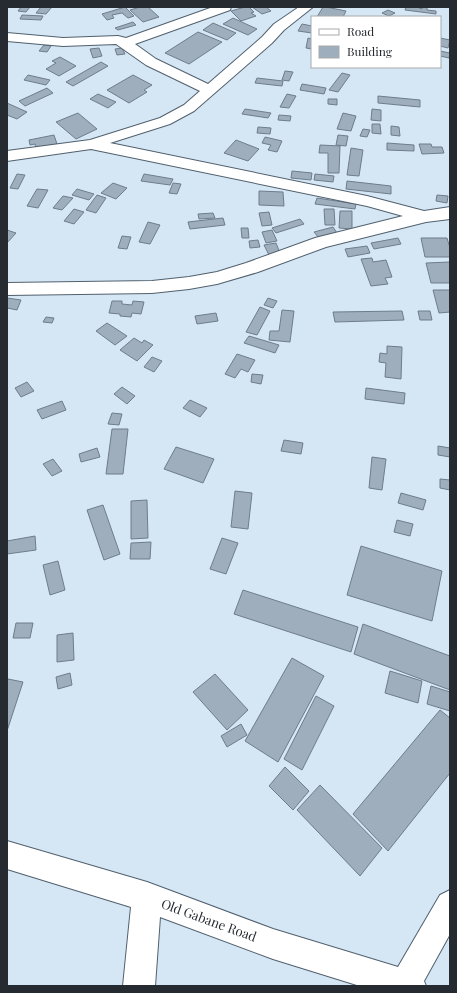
<svg xmlns="http://www.w3.org/2000/svg" width="457" height="993" viewBox="0 0 457 993" font-family="'Playfair Display',serif">
	<rect width="100%" height="100%" fill="#d5e6f5"/>
	<g fill="#9eaebd" stroke="#6e7d8b">
		<path d="M 21,7 L 30,7 L 26,12 L 18,11 Z"/>
		<path d="M 41,7 L 52,7 L 46,14 L 36,13 Z"/>
		<path d="M 125,7 L 134,16 L 128,18 L 122,13 L 112,15 L 114,18 L 107,20 L 102,14 Z"/>
		<path d="M 140,7 L 148,7 L 159,17 L 143,22 L 130,10 Z"/>
		<path d="M 245,7 L 249,7 L 254,12 L 251,13 L 256,16 L 241,21 L 231,11 Z"/>
		<path d="M 252,7 L 266,7 L 271,11 L 262,14 Z"/>
		<path d="M 323,7 L 326,7 L 346,11 L 343,17 L 317,17 Z"/>
		<path d="M 406,7 L 419,7 L 419,8 L 422,9 L 423,7 L 427,7 L 427,10 L 436,11 L 436,14 L 405,10 Z"/>
		<path d="M 388,10 L 395,13 L 389,16 L 382,13 Z"/>
		<path d="M 22,15 L 43,16 L 41,20 L 20,19 Z"/>
		<path d="M 233,18 L 257,29 L 248,35 L 223,24 Z"/>
		<path d="M 133,22 L 136,25 L 118,30 L 115,28 Z"/>
		<path d="M 213,23 L 236,33 L 227,40 L 203,30 Z"/>
		<path d="M 302,24 L 312,26 L 312,33 L 298,31 Z"/>
		<path d="M 198,32 L 222,42 L 189,64 L 165,53 Z"/>
		<path d="M 308,38 L 312,39 L 312,49 L 306,48 Z"/>
		<path d="M 440,38 L 450,40 L 448,48 L 440,46 Z"/>
		<path d="M 44,45 L 51,46 L 47,52 L 39,51 Z"/>
		<path d="M 99,48 L 102,56 L 93,58 L 90,49 Z"/>
		<path d="M 122,48 L 125,54 L 117,55 L 115,49 Z"/>
		<path d="M 440,51 L 450,53 L 449,58 L 440,56 Z"/>
		<path d="M 60,57 L 76,66 L 59,76 L 46,69 L 56,63 L 52,61 Z"/>
		<path d="M 101,62 L 108,66 L 73,86 L 66,82 Z"/>
		<path d="M 285,71 L 293,72 L 289,81 L 282,80 Z"/>
		<path d="M 342,73 L 350,75 L 338,92 L 329,90 Z"/>
		<path d="M 28,75 L 50,80 L 46,85 L 24,80 Z"/>
		<path d="M 133,75 L 152,85 L 144,90 L 147,92 L 129,103 L 107,90 Z"/>
		<path d="M 257,78 L 283,81 L 282,86 L 255,83 Z"/>
		<path d="M 302,84 L 326,88 L 324,94 L 300,90 Z"/>
		<path d="M 47,88 L 53,93 L 25,106 L 19,101 Z"/>
		<path d="M 98,94 L 116,102 L 108,108 L 90,99 Z"/>
		<path d="M 287,94 L 296,96 L 289,108 L 280,107 Z"/>
		<path d="M 378,96 L 420,100 L 420,107 L 378,103 Z"/>
		<path d="M 328,99 L 337,99 L 337,105 L 328,104 Z"/>
		<path d="M 7,103 L 27,112 L 17,119 L 7,115 Z"/>
		<path d="M 245,109 L 271,113 L 268,118 L 242,114 Z"/>
		<path d="M 372,109 L 381,110 L 381,121 L 371,120 Z"/>
		<path d="M 78,113 L 97,129 L 76,139 L 56,122 Z"/>
		<path d="M 343,113 L 356,116 L 351,131 L 337,129 Z"/>
		<path d="M 279,115 L 291,116 L 290,121 L 278,120 Z"/>
		<path d="M 372,124 L 380,124 L 381,134 L 372,133 Z"/>
		<path d="M 391,126 L 399,127 L 400,136 L 391,135 Z"/>
		<path d="M 258,127 L 271,128 L 270,134 L 257,133 Z"/>
		<path d="M 363,129 L 370,130 L 367,137 L 360,136 Z"/>
		<path d="M 54,135 L 57,144 L 36,148 L 35,144 L 30,145 L 29,140 Z"/>
		<path d="M 338,135 L 348,136 L 346,146 L 336,145 Z"/>
		<path d="M 265,137 L 282,141 L 277,152 L 268,150 L 271,145 L 262,143 Z"/>
		<path d="M 236,140 L 259,149 L 248,161 L 224,153 Z"/>
		<path d="M 387,143 L 414,145 L 414,151 L 387,150 Z"/>
		<path d="M 419,144 L 431,144 L 432,147 L 442,147 L 444,153 L 422,154 Z"/>
		<path d="M 320,145 L 340,146 L 339,173 L 328,173 L 328,153 L 319,153 Z"/>
		<path d="M 351,148 L 363,150 L 359,176 L 347,175 Z"/>
		<path d="M 292,171 L 312,173 L 311,180 L 291,178 Z"/>
		<path d="M 17,174 L 25,175 L 18,189 L 10,188 Z"/>
		<path d="M 144,174 L 173,179 L 170,185 L 141,181 Z"/>
		<path d="M 315,174 L 334,176 L 333,182 L 314,180 Z"/>
		<path d="M 347,181 L 391,186 L 391,194 L 346,189 Z"/>
		<path d="M 113,183 L 127,188 L 116,199 L 101,193 Z"/>
		<path d="M 173,183 L 181,184 L 177,194 L 169,193 Z"/>
		<path d="M 37,189 L 48,190 L 38,208 L 27,206 Z"/>
		<path d="M 77,189 L 94,194 L 89,200 L 72,195 Z"/>
		<path d="M 259,191 L 283,192 L 284,206 L 259,205 Z"/>
		<path d="M 97,195 L 106,198 L 96,213 L 86,210 Z"/>
		<path d="M 437,195 L 448,196 L 447,203 L 436,201 Z"/>
		<path d="M 63,196 L 73,198 L 62,210 L 53,208 Z"/>
		<path d="M 317,198 L 356,204 L 355,209 L 315,204 Z"/>
		<path d="M 74,209 L 84,212 L 74,224 L 64,221 Z"/>
		<path d="M 324,209 L 334,209 L 335,225 L 325,225 Z"/>
		<path d="M 340,211 L 352,211 L 352,229 L 339,228 Z"/>
		<path d="M 269,212 L 272,225 L 262,226 L 259,213 Z"/>
		<path d="M 213,213 L 215,218 L 199,219 L 198,214 Z"/>
		<path d="M 223,218 L 225,225 L 190,229 L 188,222 Z"/>
		<path d="M 300,219 L 304,224 L 276,233 L 272,228 Z"/>
		<path d="M 148,222 L 160,225 L 150,244 L 139,242 Z"/>
		<path d="M 333,227 L 337,233 L 319,238 L 314,232 Z"/>
		<path d="M 241,228 L 248,228 L 249,238 L 242,238 Z"/>
		<path d="M 7,230 L 16,233 L 7,243 Z"/>
		<path d="M 272,230 L 277,241 L 266,243 L 262,232 Z"/>
		<path d="M 122,236 L 131,237 L 127,249 L 118,248 Z"/>
		<path d="M 398,238 L 401,244 L 374,249 L 371,243 Z"/>
		<path d="M 421,238 L 447,238 L 450,248 L 450,257 L 425,257 Z"/>
		<path d="M 258,240 L 260,247 L 250,248 L 249,241 Z"/>
		<path d="M 276,243 L 280,253 L 269,255 L 264,245 Z"/>
		<path d="M 367,246 L 370,253 L 348,257 L 345,249 Z"/>
		<path d="M 372,258 L 373,262 L 386,260 L 392,277 L 385,278 L 388,284 L 371,286 L 361,259 Z"/>
		<path d="M 450,262 L 450,283 L 431,283 L 426,263 Z"/>
		<path d="M 433,290 L 450,290 L 450,312 L 439,313 Z"/>
		<path d="M 7,298 L 21,300 L 17,310 L 7,308 Z"/>
		<path d="M 268,298 L 277,301 L 273,308 L 264,305 Z"/>
		<path d="M 112,301 L 122,301 L 122,304 L 132,305 L 133,301 L 144,302 L 141,314 L 132,313 L 131,317 L 120,316 L 120,314 L 109,313 Z"/>
		<path d="M 260,307 L 270,311 L 257,335 L 246,332 Z"/>
		<path d="M 282,310 L 294,311 L 290,342 L 269,340 L 270,331 L 279,331 Z"/>
		<path d="M 402,311 L 404,320 L 335,322 L 333,312 Z"/>
		<path d="M 418,311 L 430,311 L 432,320 L 420,320 Z"/>
		<path d="M 216,313 L 218,321 L 197,324 L 195,316 Z"/>
		<path d="M 46,317 L 54,318 L 52,323 L 43,322 Z"/>
		<path d="M 107,323 L 127,336 L 115,345 L 96,331 Z"/>
		<path d="M 249,336 L 279,345 L 275,353 L 244,343 Z"/>
		<path d="M 134,338 L 142,343 L 144,340 L 153,345 L 137,361 L 120,350 Z"/>
		<path d="M 387,346 L 402,347 L 401,379 L 385,377 L 386,363 L 379,362 L 380,353 L 387,354 Z"/>
		<path d="M 237,354 L 255,360 L 248,372 L 241,369 L 235,378 L 225,374 Z"/>
		<path d="M 152,357 L 162,361 L 154,372 L 144,367 Z"/>
		<path d="M 252,374 L 263,375 L 261,384 L 251,382 Z"/>
		<path d="M 27,382 L 34,391 L 21,397 L 15,388 Z"/>
		<path d="M 122,387 L 135,396 L 127,404 L 114,394 Z"/>
		<path d="M 366,388 L 405,393 L 404,404 L 365,399 Z"/>
		<path d="M 190,400 L 207,408 L 200,417 L 183,408 Z"/>
		<path d="M 62,401 L 66,410 L 42,419 L 37,410 Z"/>
		<path d="M 112,413 L 122,414 L 119,425 L 108,424 Z"/>
		<path d="M 112,429 L 128,429 L 123,474 L 106,474 Z"/>
		<path d="M 284,440 L 303,443 L 301,454 L 281,451 Z"/>
		<path d="M 438,446 L 450,448 L 450,457 L 438,455 Z"/>
		<path d="M 176,447 L 214,459 L 203,483 L 164,469 Z"/>
		<path d="M 97,448 L 100,457 L 81,462 L 79,454 Z"/>
		<path d="M 372,457 L 386,459 L 382,490 L 369,488 Z"/>
		<path d="M 53,459 L 62,471 L 52,476 L 43,464 Z"/>
		<path d="M 440,479 L 450,480 L 450,490 L 440,488 Z"/>
		<path d="M 235,491 L 252,493 L 248,529 L 231,527 Z"/>
		<path d="M 401,493 L 426,500 L 423,510 L 398,503 Z"/>
		<path d="M 147,500 L 148,538 L 131,539 L 131,501 Z"/>
		<path d="M 103,505 L 120,554 L 104,560 L 87,510 Z"/>
		<path d="M 397,520 L 413,524 L 410,536 L 394,532 Z"/>
		<path d="M 35,536 L 36,550 L 7,554 L 7,541 Z"/>
		<path d="M 222,538 L 238,543 L 226,574 L 210,569 Z"/>
		<path d="M 151,542 L 150,559 L 130,559 L 131,543 Z"/>
		<path d="M 361,546 L 442,571 L 432,621 L 347,595 Z"/>
		<path d="M 58,561 L 65,590 L 50,595 L 43,565 Z"/>
		<path d="M 243,590 L 358,627 L 351,652 L 234,614 Z"/>
		<path d="M 16,623 L 33,623 L 30,638 L 13,638 Z"/>
		<path d="M 363,624 L 450,656 L 450,690 L 354,654 Z"/>
		<path d="M 73,633 L 74,660 L 57,662 L 57,635 Z"/>
		<path d="M 292,658 L 324,676 L 278,762 L 245,741 Z"/>
		<path d="M 390,671 L 422,681 L 418,703 L 385,693 Z"/>
		<path d="M 70,673 L 72,685 L 58,689 L 56,677 Z"/>
		<path d="M 215,674 L 248,710 L 227,730 L 193,692 Z"/>
		<path d="M 8,679 L 23,682 L 7,731 L 7,682 Z"/>
		<path d="M 431,686 L 450,692 L 450,711 L 427,704 Z"/>
		<path d="M 316,696 L 334,706 L 302,770 L 284,759 Z"/>
		<path d="M 440,710 L 450,718 L 450,773 L 388,851 L 353,814 Z"/>
		<path d="M 241,724 L 247,735 L 227,747 L 221,736 Z"/>
		<path d="M 285,767 L 309,791 L 293,810 L 269,786 Z"/>
		<path d="M 320,785 L 382,848 L 360,876 L 297,810 Z"/>
	</g>
	<g fill="none" stroke-linecap="round" stroke-linejoin="round">
		<defs>
			<g id="minor">
				<path d="M 213,7 L 231,7 L 230,10 L 135,44 L 156,59 L 208,84 L 262,37 L 274,24 L 299,7 L 313,7 L 284,30 L 272,43 L 194,111 L 170,124 L 110,143 L 367,196 L 424,211 L 450,207 L 450,219 L 426,222 L 326,247 L 258,272 L 217,284 L 189,289 L 152,293 L 7,295 L 7,283 L 152,281 L 189,277 L 217,272 L 246,263 L 315,238 L 403,216 L 367,206 L 91,149 L 7,161 L 7,151 L 90,140 L 160,118 L 184,105 L 200,91 L 146,65 L 116,44 L 63,46 L 7,41 L 7,33 L 63,38 L 118,36 L 126,38 Z"/>
				<path d="M 7,841 L 147,882 L 273,929 L 398,967 L 440,895 L 450,890 L 450,934 L 424,981 L 426,986 L 360,986 L 273,959 L 160,917 L 155,986 L 123,986 L 131,907 L 7,869 Z"/>
			</g>
		</defs>
		<use href="#minor" stroke="#51606d" stroke-width="2"/>
		<use href="#minor" fill="#fff" fill-rule="evenodd"/>
	</g>
	<g text-anchor="middle" stroke-width="3" stroke-linejoin="round" paint-order="stroke">
		<g font-size="13" fill="#252b31" stroke="#fff">
			<text transform="translate(209 920) rotate(20)" y="5">Old Gabane Road</text>
		</g>
	</g>
	<rect width="457" height="993" fill="none" stroke="#252b31" stroke-width="16"/>
	<rect x="311" y="16" width="130" height="52" fill="#ffffff" stroke="#a8aaad"/>
	<rect x="319" y="29" width="20" height="6" fill="#ffffff" stroke="#a8aaad"/>
	<text x="347" y="36" font-size="12" fill="#252b31">Road</text>
	<rect x="319" y="46" width="20" height="12" fill="#9eaebd" stroke="#a8aaad"/>
	<text x="347" y="56" font-size="12" fill="#252b31">Building</text>
</svg>
